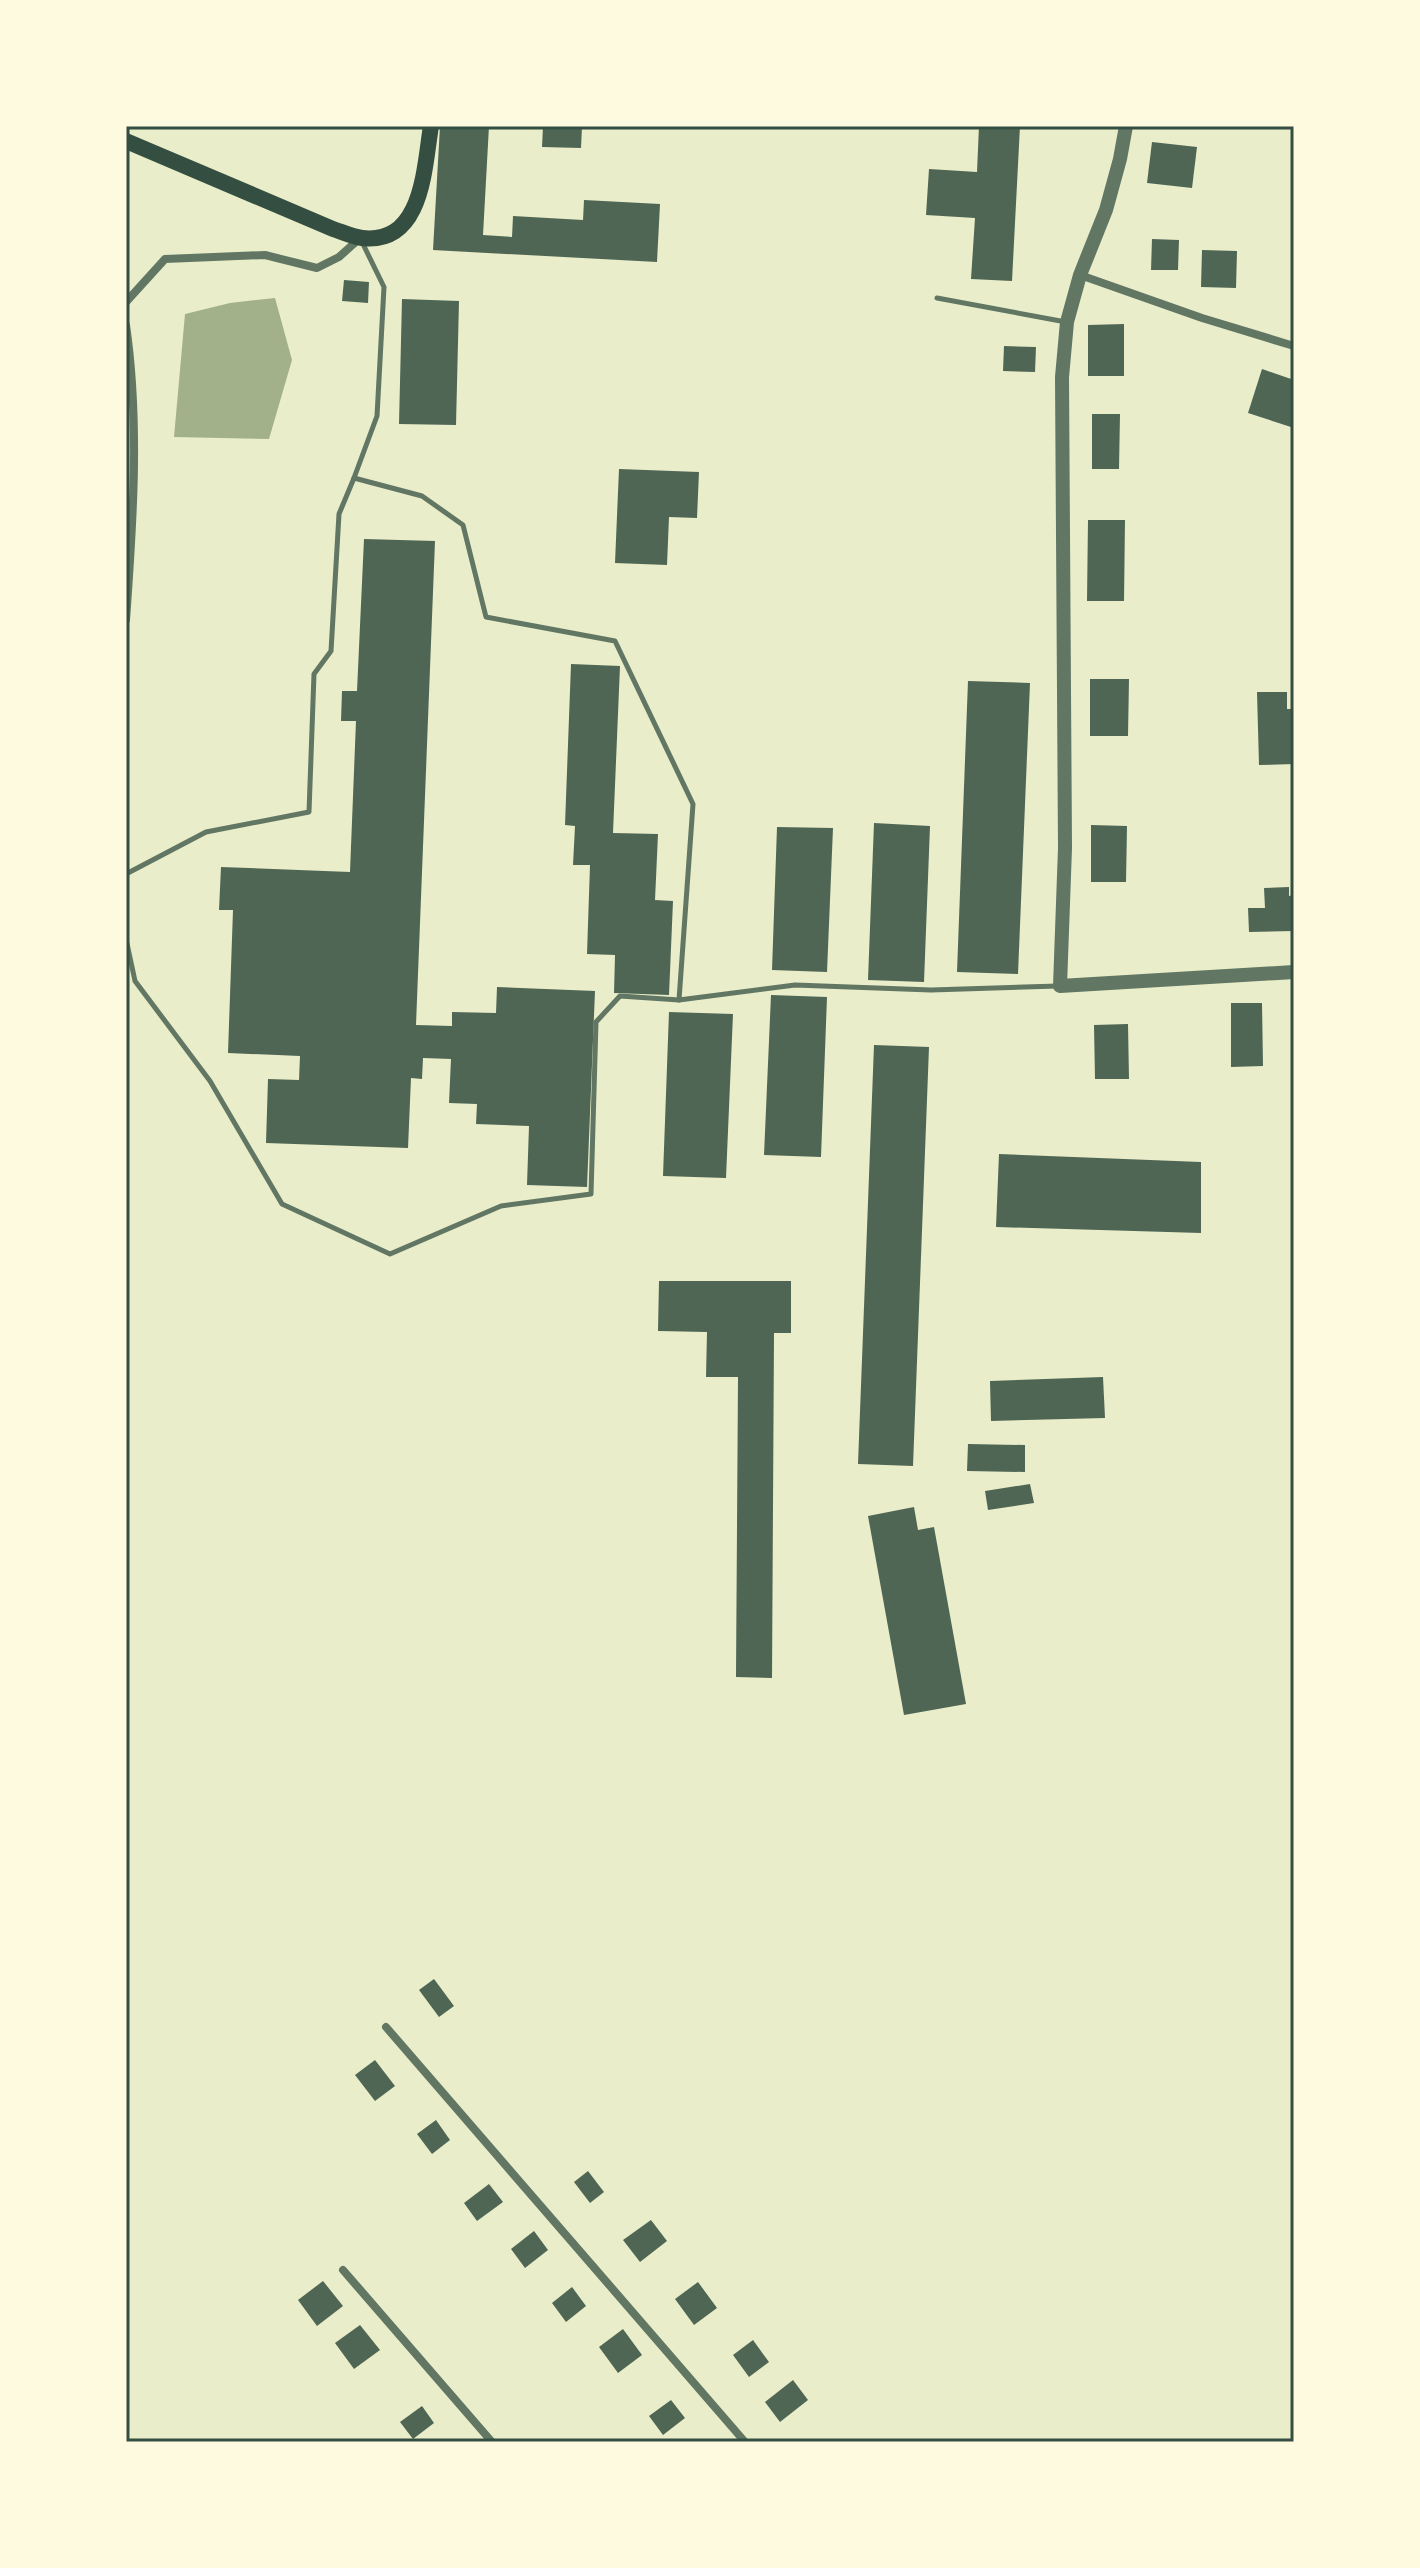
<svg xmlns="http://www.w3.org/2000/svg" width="1420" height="2568" viewBox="0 0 1420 2568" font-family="'PT Sans',sans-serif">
	<rect width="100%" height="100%" fill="#e9edc9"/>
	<path fill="#a3b18a" d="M 275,298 L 292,360 L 269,439 L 174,437 L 185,314 L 230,303 Z"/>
	<g fill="#4f6655">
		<path d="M 440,126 L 489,126 L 483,235 L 512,237 L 513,216 L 583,220 L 584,200 L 660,204 L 657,262 L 433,250 Z"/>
		<path d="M 543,126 L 582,126 L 581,148 L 542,147 Z"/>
		<path d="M 979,126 L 1020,126 L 1012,281 L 971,279 L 975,218 L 926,215 L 929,169 L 977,172 Z"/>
		<path d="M 1152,142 L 1197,147 L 1192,188 L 1147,183 Z"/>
		<path d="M 1152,239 L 1179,240 L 1178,270 L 1151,270 Z"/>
		<path d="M 1202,250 L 1237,251 L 1236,288 L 1201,287 Z"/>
		<path d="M 344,280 L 369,282 L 368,303 L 342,301 Z"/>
		<path d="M 402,299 L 459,301 L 456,425 L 399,424 Z"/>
		<path d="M 1124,324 L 1124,376 L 1088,376 L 1088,325 Z"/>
		<path d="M 1004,346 L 1036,347 L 1035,372 L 1003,371 Z"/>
		<path d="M 1262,369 L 1294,380 L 1294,428 L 1248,413 Z"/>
		<path d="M 1092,414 L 1120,414 L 1119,469 L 1092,469 Z"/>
		<path d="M 619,469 L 699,472 L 697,518 L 669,517 L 667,565 L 615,563 Z"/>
		<path d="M 1088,520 L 1125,520 L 1124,601 L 1087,601 Z"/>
		<path d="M 364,539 L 435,541 L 416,1025 L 452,1026 L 452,1012 L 496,1013 L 497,987 L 595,991 L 587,1187 L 527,1185 L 529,1126 L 476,1124 L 477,1104 L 449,1103 L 451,1059 L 423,1058 L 422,1079 L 411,1078 L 408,1148 L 266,1143 L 268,1079 L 299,1080 L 300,1056 L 228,1053 L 233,910 L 219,910 L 221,867 L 350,872 L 356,721 L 341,721 L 342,691 L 357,691 Z"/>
		<path d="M 571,664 L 620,666 L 613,833 L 658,834 L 655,900 L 673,901 L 669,995 L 614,993 L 615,955 L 587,954 L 590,865 L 573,865 L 575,826 L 565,825 Z"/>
		<path d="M 1090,679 L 1129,679 L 1128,736 L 1090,736 Z"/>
		<path d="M 968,681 L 1030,683 L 1018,974 L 957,972 Z"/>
		<path d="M 1257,692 L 1287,692 L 1287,709 L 1294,709 L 1294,764 L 1259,765 Z"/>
		<path d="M 874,823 L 930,826 L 924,982 L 868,980 Z"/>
		<path d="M 1091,825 L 1127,826 L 1126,882 L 1091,882 Z"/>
		<path d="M 777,827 L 833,828 L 827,972 L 772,970 Z"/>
		<path d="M 1289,887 L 1289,896 L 1294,895 L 1294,931 L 1249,932 L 1248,908 L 1265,908 L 1264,888 Z"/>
		<path d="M 771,995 L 827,997 L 821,1157 L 764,1155 Z"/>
		<path d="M 1231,1003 L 1262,1003 L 1263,1066 L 1231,1067 Z"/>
		<path d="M 669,1012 L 733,1014 L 726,1178 L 663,1176 Z"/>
		<path d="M 1128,1024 L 1129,1079 L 1095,1079 L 1094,1025 Z"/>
		<path d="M 874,1045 L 929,1047 L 913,1466 L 858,1464 Z"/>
		<path d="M 999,1154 L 1201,1162 L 1201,1233 L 996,1227 Z"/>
		<path d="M 659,1281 L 791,1281 L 791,1333 L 774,1333 L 772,1678 L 736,1677 L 738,1377 L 706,1377 L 707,1332 L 658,1331 Z"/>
		<path d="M 1103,1377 L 1105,1418 L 991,1421 L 990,1381 Z"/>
		<path d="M 968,1444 L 1025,1445 L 1025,1472 L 967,1471 Z"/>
		<path d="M 1030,1484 L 1034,1503 L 988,1510 L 985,1491 Z"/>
		<path d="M 914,1507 L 918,1530 L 934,1527 L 966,1704 L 904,1715 L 868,1516 Z"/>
		<path d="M 434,1979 L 454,2006 L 439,2017 L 419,1990 Z"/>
		<path d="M 375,2060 L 395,2086 L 375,2101 L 355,2075 Z"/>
		<path d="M 436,2120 L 450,2140 L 432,2154 L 417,2134 Z"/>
		<path d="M 588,2171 L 604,2192 L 590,2203 L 574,2182 Z"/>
		<path d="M 489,2184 L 503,2202 L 477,2221 L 464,2203 Z"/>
		<path d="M 651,2220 L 667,2241 L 640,2262 L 623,2240 Z"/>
		<path d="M 534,2231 L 548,2250 L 525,2268 L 511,2249 Z"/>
		<path d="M 323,2281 L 343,2306 L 317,2326 L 298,2300 Z"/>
		<path d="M 698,2282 L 717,2308 L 694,2325 L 675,2299 Z"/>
		<path d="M 572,2287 L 586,2306 L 566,2322 L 552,2303 Z"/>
		<path d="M 360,2325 L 380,2350 L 354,2369 L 335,2343 Z"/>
		<path d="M 623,2329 L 642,2355 L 618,2373 L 599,2347 Z"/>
		<path d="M 753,2340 L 769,2362 L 749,2377 L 733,2355 Z"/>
		<path d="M 793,2380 L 808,2400 L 780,2422 L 765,2402 Z"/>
		<path d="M 671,2400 L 685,2418 L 663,2435 L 649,2416 Z"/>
		<path d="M 422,2406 L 434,2423 L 413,2439 L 400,2422 Z"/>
	</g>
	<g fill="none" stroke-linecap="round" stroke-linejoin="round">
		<g stroke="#617663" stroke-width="5">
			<path d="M 361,240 L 384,287 L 377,416 L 354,478 L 422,496 L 463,525 L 486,617 L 615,641 L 693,804 L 679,1000"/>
			<path d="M 937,298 L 1066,322"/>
			<path d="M 126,874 L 206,832 L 309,812 L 314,674 L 331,651 L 339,514 L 354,478"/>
			<path d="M 126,939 L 135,981 L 210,1081 L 282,1204 L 390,1254 L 501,1206 L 591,1194 L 596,1022 L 620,996 L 679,1000 L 795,985 L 931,990 L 1058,986"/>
		</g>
		<g stroke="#617663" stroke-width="8">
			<path d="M 1080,275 L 1202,318 L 1294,346"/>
			<path d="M 126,302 L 165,259 L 265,255 L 317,268 L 339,257 L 359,239"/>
			<path d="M 126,325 C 140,422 133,523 126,620"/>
			<path d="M 386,2027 L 745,2442"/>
			<path d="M 343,2270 L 492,2442"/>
		</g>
		<path stroke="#617663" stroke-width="14" d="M 1126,126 L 1120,159 L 1106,210 L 1080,275 L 1067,322 L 1062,377 L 1065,848 L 1060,986 L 1294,972"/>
		<path stroke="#344e41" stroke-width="16" d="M 126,141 L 333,229 C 342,232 353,237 362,238 C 423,245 424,168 431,126"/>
	</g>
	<rect width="1420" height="2568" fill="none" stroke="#fefae0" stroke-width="256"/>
	<rect x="128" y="128" width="1164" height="2312" fill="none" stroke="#344e41" stroke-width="3"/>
</svg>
